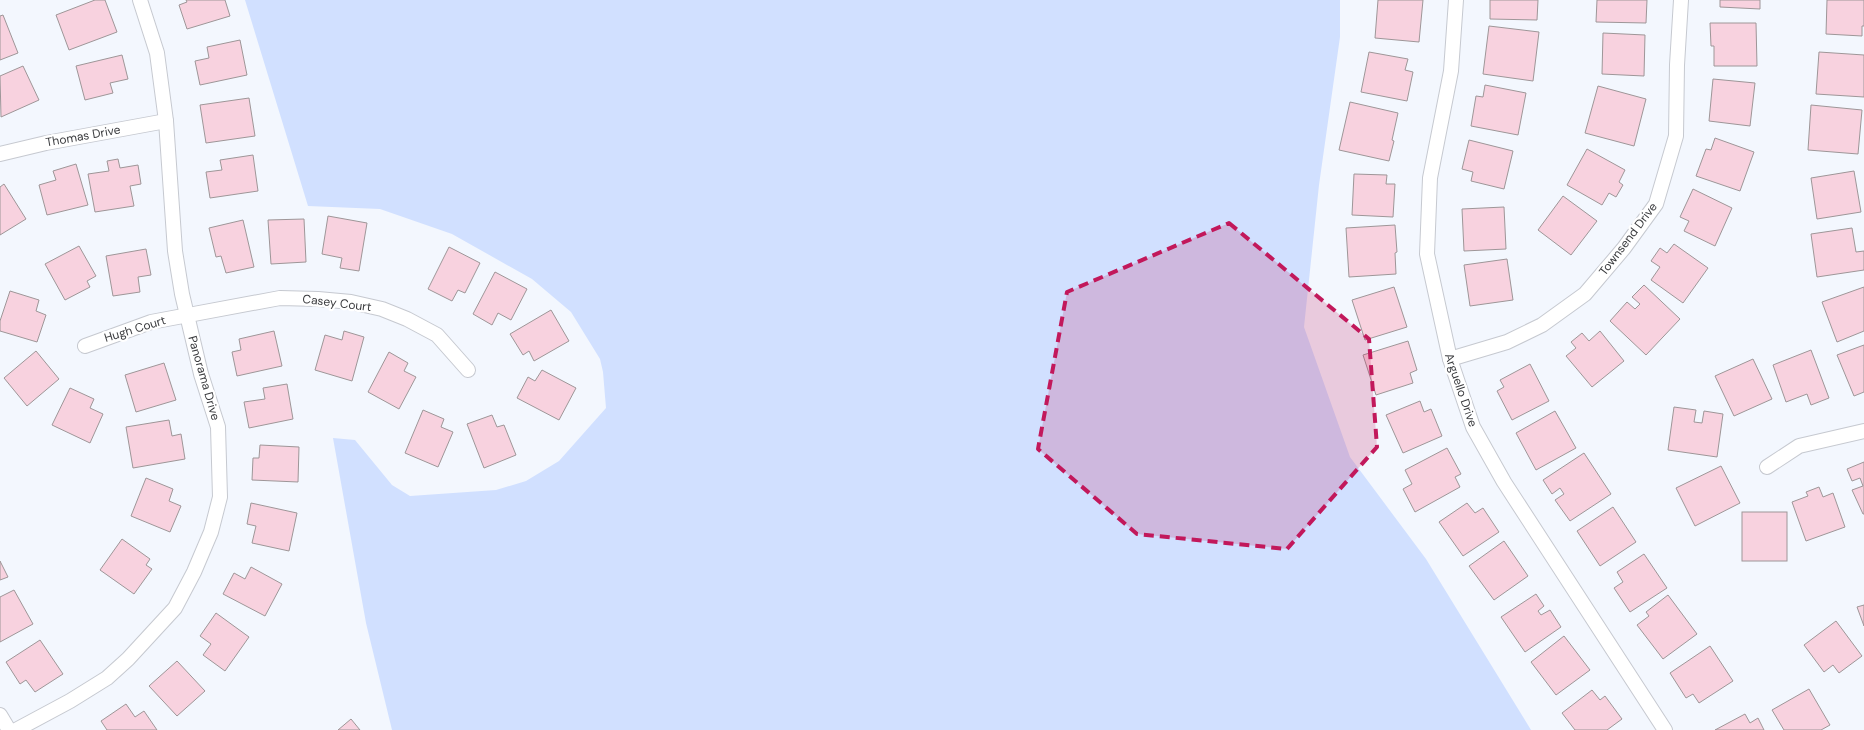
<svg xmlns="http://www.w3.org/2000/svg" width="1864" height="730" viewBox="0 0 1864 730" font-family="'DM Sans',sans-serif">
	<rect width="100%" height="100%" fill="#f3f7fe"/>
	<path fill="#d1e0ff" d="M 245,0 L 1340,0 L 1340,37 L 1319,185 L 1304,327 L 1350,457 L 1426,559 L 1531,730 L 392,730 L 366,623 L 333,438 L 355,440 L 392,485 L 410,496 L 496,490 L 526,481 L 559,461 L 606,408 L 603,372 L 600,359 L 571,312 L 532,279 L 452,234 L 380,209 L 308,206 Z"/>
	<g fill="#f8d2df" stroke="#9e9698">
		<path d="M 95,0 L 105,0 L 117,32 L 69,50 L 56,15 Z"/>
		<path d="M 186,0 L 225,0 L 230,16 L 187,29 L 179,5 L 187,2 Z"/>
		<path d="M 1378,0 L 1423,0 L 1419,42 L 1375,38 Z"/>
		<path d="M 1490,0 L 1538,0 L 1537,20 L 1490,19 Z"/>
		<path d="M 1597,0 L 1647,0 L 1646,23 L 1596,22 Z"/>
		<path d="M 1720,0 L 1760,0 L 1760,9 L 1720,7 Z"/>
		<path d="M 1827,0 L 1864,0 L 1864,26 L 1862,26 L 1862,36 L 1826,34 Z"/>
		<path d="M 3,15 L 18,53 L 0,60 L 0,16 Z"/>
		<path d="M 1710,23 L 1756,23 L 1757,66 L 1714,66 L 1714,46 L 1711,46 Z"/>
		<path d="M 1489,26 L 1539,32 L 1533,81 L 1483,74 Z"/>
		<path d="M 1603,33 L 1645,35 L 1644,76 L 1602,74 Z"/>
		<path d="M 240,40 L 247,75 L 200,85 L 195,61 L 209,58 L 207,47 Z"/>
		<path d="M 1369,52 L 1408,59 L 1405,70 L 1413,72 L 1407,101 L 1361,92 Z"/>
		<path d="M 1819,52 L 1864,55 L 1864,97 L 1816,94 Z"/>
		<path d="M 122,55 L 128,79 L 110,83 L 113,93 L 85,100 L 76,66 Z"/>
		<path d="M 23,66 L 39,100 L 1,117 L 0,76 Z"/>
		<path d="M 1713,79 L 1755,83 L 1750,126 L 1709,121 Z"/>
		<path d="M 1485,85 L 1526,93 L 1518,135 L 1471,126 L 1476,96 L 1483,97 Z"/>
		<path d="M 1598,86 L 1646,99 L 1634,146 L 1585,133 Z"/>
		<path d="M 249,98 L 255,136 L 206,143 L 200,105 Z"/>
		<path d="M 1350,102 L 1398,113 L 1392,140 L 1394,141 L 1389,161 L 1339,150 Z"/>
		<path d="M 1811,105 L 1862,110 L 1858,154 L 1808,150 Z"/>
		<path d="M 1715,138 L 1754,152 L 1740,191 L 1696,176 L 1706,149 L 1711,150 Z"/>
		<path d="M 1469,140 L 1513,151 L 1504,189 L 1471,181 L 1473,172 L 1462,169 Z"/>
		<path d="M 1587,149 L 1625,170 L 1619,182 L 1623,185 L 1616,197 L 1609,193 L 1602,205 L 1567,185 Z"/>
		<path d="M 253,155 L 258,191 L 210,198 L 206,172 L 222,170 L 220,160 Z"/>
		<path d="M 118,159 L 120,168 L 138,165 L 141,184 L 130,186 L 134,206 L 95,212 L 88,174 L 109,171 L 107,161 Z"/>
		<path d="M 76,164 L 88,205 L 47,215 L 39,185 L 56,180 L 53,171 Z"/>
		<path d="M 1854,171 L 1861,212 L 1817,219 L 1811,178 Z"/>
		<path d="M 1354,174 L 1387,175 L 1386,184 L 1395,184 L 1393,217 L 1352,215 Z"/>
		<path d="M 4,184 L 26,219 L 0,235 L 0,187 Z"/>
		<path d="M 1693,189 L 1732,208 L 1715,246 L 1684,231 L 1689,221 L 1680,217 Z"/>
		<path d="M 1563,196 L 1597,221 L 1571,255 L 1538,230 Z"/>
		<path d="M 1504,207 L 1506,249 L 1464,251 L 1462,209 Z"/>
		<path d="M 328,216 L 367,223 L 359,271 L 340,268 L 342,258 L 322,254 Z"/>
		<path d="M 304,219 L 306,262 L 271,264 L 268,220 Z"/>
		<path d="M 243,220 L 254,267 L 226,273 L 221,256 L 216,257 L 209,228 Z"/>
		<path d="M 1395,225 L 1397,252 L 1395,253 L 1396,274 L 1349,277 L 1346,228 Z"/>
		<path d="M 1852,228 L 1856,252 L 1864,251 L 1864,270 L 1817,277 L 1811,234 Z"/>
		<path d="M 1674,244 L 1708,268 L 1683,303 L 1651,280 L 1660,267 L 1651,261 L 1660,248 L 1667,253 Z"/>
		<path d="M 79,246 L 96,276 L 87,281 L 90,287 L 65,300 L 45,264 Z"/>
		<path d="M 449,247 L 480,263 L 465,293 L 458,290 L 452,301 L 428,289 Z"/>
		<path d="M 146,249 L 151,275 L 138,277 L 140,292 L 113,296 L 106,256 Z"/>
		<path d="M 1507,259 L 1513,300 L 1470,306 L 1464,265 Z"/>
		<path d="M 495,272 L 527,289 L 511,320 L 498,313 L 492,325 L 473,314 Z"/>
		<path d="M 1644,285 L 1680,319 L 1646,355 L 1610,321 L 1627,302 L 1635,309 L 1640,304 L 1632,297 Z"/>
		<path d="M 1394,287 L 1407,327 L 1365,340 L 1352,300 Z"/>
		<path d="M 1864,287 L 1864,331 L 1837,342 L 1822,302 Z"/>
		<path d="M 10,291 L 39,300 L 36,311 L 46,315 L 37,342 L 0,331 L 0,321 Z"/>
		<path d="M 551,310 L 569,341 L 534,361 L 529,351 L 523,355 L 510,334 Z"/>
		<path d="M 274,331 L 282,366 L 237,376 L 232,352 L 241,350 L 239,339 Z"/>
		<path d="M 344,331 L 364,337 L 352,381 L 315,370 L 325,335 L 342,340 Z"/>
		<path d="M 1600,331 L 1624,361 L 1592,387 L 1566,356 L 1576,348 L 1571,342 L 1582,333 L 1589,341 Z"/>
		<path d="M 1408,341 L 1417,370 L 1410,373 L 1413,383 L 1376,395 L 1363,355 Z"/>
		<path d="M 1864,345 L 1864,392 L 1854,396 L 1837,355 Z"/>
		<path d="M 1811,350 L 1829,398 L 1811,405 L 1807,394 L 1786,402 L 1773,365 Z"/>
		<path d="M 36,351 L 59,379 L 27,406 L 4,378 Z"/>
		<path d="M 389,352 L 408,363 L 404,371 L 416,377 L 399,409 L 368,392 Z"/>
		<path d="M 1753,359 L 1772,399 L 1734,416 L 1715,376 Z"/>
		<path d="M 164,363 L 176,400 L 136,412 L 125,375 Z"/>
		<path d="M 1530,364 L 1549,401 L 1512,420 L 1497,391 L 1504,387 L 1500,380 Z"/>
		<path d="M 542,370 L 576,388 L 559,420 L 517,398 L 528,377 L 535,381 Z"/>
		<path d="M 287,384 L 293,419 L 249,428 L 244,402 L 265,399 L 263,388 Z"/>
		<path d="M 70,388 L 94,399 L 90,408 L 103,414 L 90,443 L 52,425 Z"/>
		<path d="M 1420,401 L 1424,412 L 1431,409 L 1442,436 L 1403,453 L 1386,415 Z"/>
		<path d="M 1674,407 L 1696,410 L 1694,422 L 1702,423 L 1704,411 L 1723,414 L 1717,457 L 1668,450 Z"/>
		<path d="M 423,410 L 444,419 L 441,427 L 453,432 L 438,467 L 405,453 Z"/>
		<path d="M 1555,411 L 1576,448 L 1536,470 L 1516,433 Z"/>
		<path d="M 492,415 L 497,427 L 504,425 L 516,455 L 484,468 L 467,424 Z"/>
		<path d="M 169,420 L 172,436 L 181,434 L 185,459 L 133,468 L 126,427 Z"/>
		<path d="M 260,445 L 299,447 L 298,482 L 252,480 L 253,458 L 259,458 Z"/>
		<path d="M 1447,448 L 1461,474 L 1455,477 L 1460,487 L 1415,512 L 1403,489 L 1412,484 L 1405,470 Z"/>
		<path d="M 1584,453 L 1611,494 L 1570,521 L 1555,500 L 1564,494 L 1560,488 L 1552,494 L 1543,480 Z"/>
		<path d="M 1864,462 L 1864,514 L 1863,514 L 1852,490 L 1863,486 L 1860,478 L 1852,481 L 1847,469 Z"/>
		<path d="M 1721,466 L 1740,503 L 1695,526 L 1676,488 Z"/>
		<path d="M 146,478 L 173,489 L 169,501 L 181,506 L 170,532 L 131,516 Z"/>
		<path d="M 1819,487 L 1823,497 L 1833,493 L 1845,527 L 1806,541 L 1792,502 L 1808,496 L 1806,492 Z"/>
		<path d="M 251,503 L 297,513 L 289,551 L 252,543 L 256,526 L 247,524 Z"/>
		<path d="M 1467,503 L 1475,513 L 1483,508 L 1499,532 L 1463,556 L 1439,522 Z"/>
		<path d="M 1613,507 L 1636,542 L 1600,566 L 1577,531 Z"/>
		<rect x="1742" y="512" width="45" height="49"/>
		<path d="M 122,539 L 150,559 L 146,565 L 152,569 L 134,594 L 100,570 Z"/>
		<path d="M 1504,541 L 1528,576 L 1494,600 L 1469,566 Z"/>
		<path d="M 1644,554 L 1667,588 L 1630,612 L 1614,588 L 1623,582 L 1617,572 Z"/>
		<path d="M 0,561 L 8,577 L 0,580 Z"/>
		<path d="M 251,567 L 282,584 L 265,616 L 223,594 L 234,573 L 245,579 Z"/>
		<path d="M 14,590 L 33,624 L 0,642 L 0,597 Z"/>
		<path d="M 1536,594 L 1544,606 L 1538,611 L 1541,615 L 1550,610 L 1561,627 L 1525,652 L 1501,617 Z"/>
		<path d="M 1668,595 L 1697,634 L 1663,659 L 1637,625 L 1649,616 L 1646,612 Z"/>
		<path d="M 1864,605 L 1864,626 L 1857,607 Z"/>
		<path d="M 216,613 L 249,637 L 225,671 L 203,655 L 211,644 L 200,636 Z"/>
		<path d="M 1836,621 L 1862,656 L 1839,673 L 1833,665 L 1824,672 L 1804,645 Z"/>
		<path d="M 1564,636 L 1590,670 L 1556,695 L 1531,662 Z"/>
		<path d="M 40,640 L 63,674 L 35,692 L 26,680 L 20,684 L 6,662 Z"/>
		<path d="M 1710,646 L 1733,681 L 1699,703 L 1693,694 L 1686,698 L 1670,673 Z"/>
		<path d="M 177,661 L 205,691 L 177,716 L 149,686 Z"/>
		<path d="M 1809,689 L 1830,725 L 1821,730 L 1784,730 L 1772,710 Z"/>
		<path d="M 1592,690 L 1600,700 L 1605,696 L 1622,719 L 1607,730 L 1575,730 L 1562,713 Z"/>
		<path d="M 126,704 L 135,717 L 144,711 L 157,730 L 107,730 L 101,721 Z"/>
		<path d="M 1745,714 L 1750,723 L 1758,718 L 1764,730 L 1715,730 Z"/>
		<path d="M 351,719 L 360,730 L 338,730 Z"/>
	</g>
	<g fill="none" stroke-linecap="round" stroke-linejoin="round">
		<defs>
			<g id="minor">
				<path d="M 1456,0 L 1451,71 L 1430,178 L 1427,254 L 1450,359 L 1473,427 L 1504,482 L 1665,730"/>
				<path d="M 0,154 L 46,143 L 166,121"/>
				<path d="M 85,346 L 151,322 L 280,298 L 318,299 L 351,302 L 382,309 L 407,319 L 437,335 L 468,370"/>
				<path d="M 1450,359 L 1507,342 L 1542,325 L 1585,294 L 1624,248 L 1656,204 L 1676,136 L 1677,65 L 1681,0"/>
				<path d="M 1767,467 L 1799,446 L 1864,431"/>
				<path d="M 0,715 L 9,730"/>
				<path d="M 16,730 L 70,701 L 107,678 L 128,659 L 175,608 L 194,572 L 211,532 L 220,497 L 218,427 L 201,374 L 182,294 L 175,251 L 166,121 L 157,53 L 140,0"/>
			</g>
		</defs>
		<use href="#minor" stroke="#c6c9d0" stroke-width="16"/>
		<use href="#minor" stroke="#fff" stroke-width="14"/>
	</g>
	<path fill="#c2185b" fill-opacity="0.2" stroke="#c2185b" stroke-width="4" stroke-dasharray="10 6" stroke-linejoin="round" d="M 1229,223 L 1369,339 L 1377,447 L 1287,549 L 1137,534 L 1038,449 L 1067,292 Z"/>
	<g text-anchor="middle" stroke-width="4.5" stroke-linejoin="round" paint-order="stroke">
		<g font-size="12" fill="#3a3b3e" stroke="#fff">
			<text transform="translate(83 136) rotate(-10)" y="4">Thomas Drive</text>
			<text transform="translate(1628 239) rotate(-53)" y="4">Townsend Drive</text>
			<text transform="translate(337 303) rotate(7)" y="4">Casey Court</text>
			<text transform="translate(135 329) rotate(-17)" y="4">Hugh Court</text>
			<text transform="translate(204 378) rotate(74)" y="4">Panorama Drive</text>
			<text transform="translate(1461 390) rotate(71)" y="4">Arguello Drive</text>
		</g>
	</g>
</svg>
